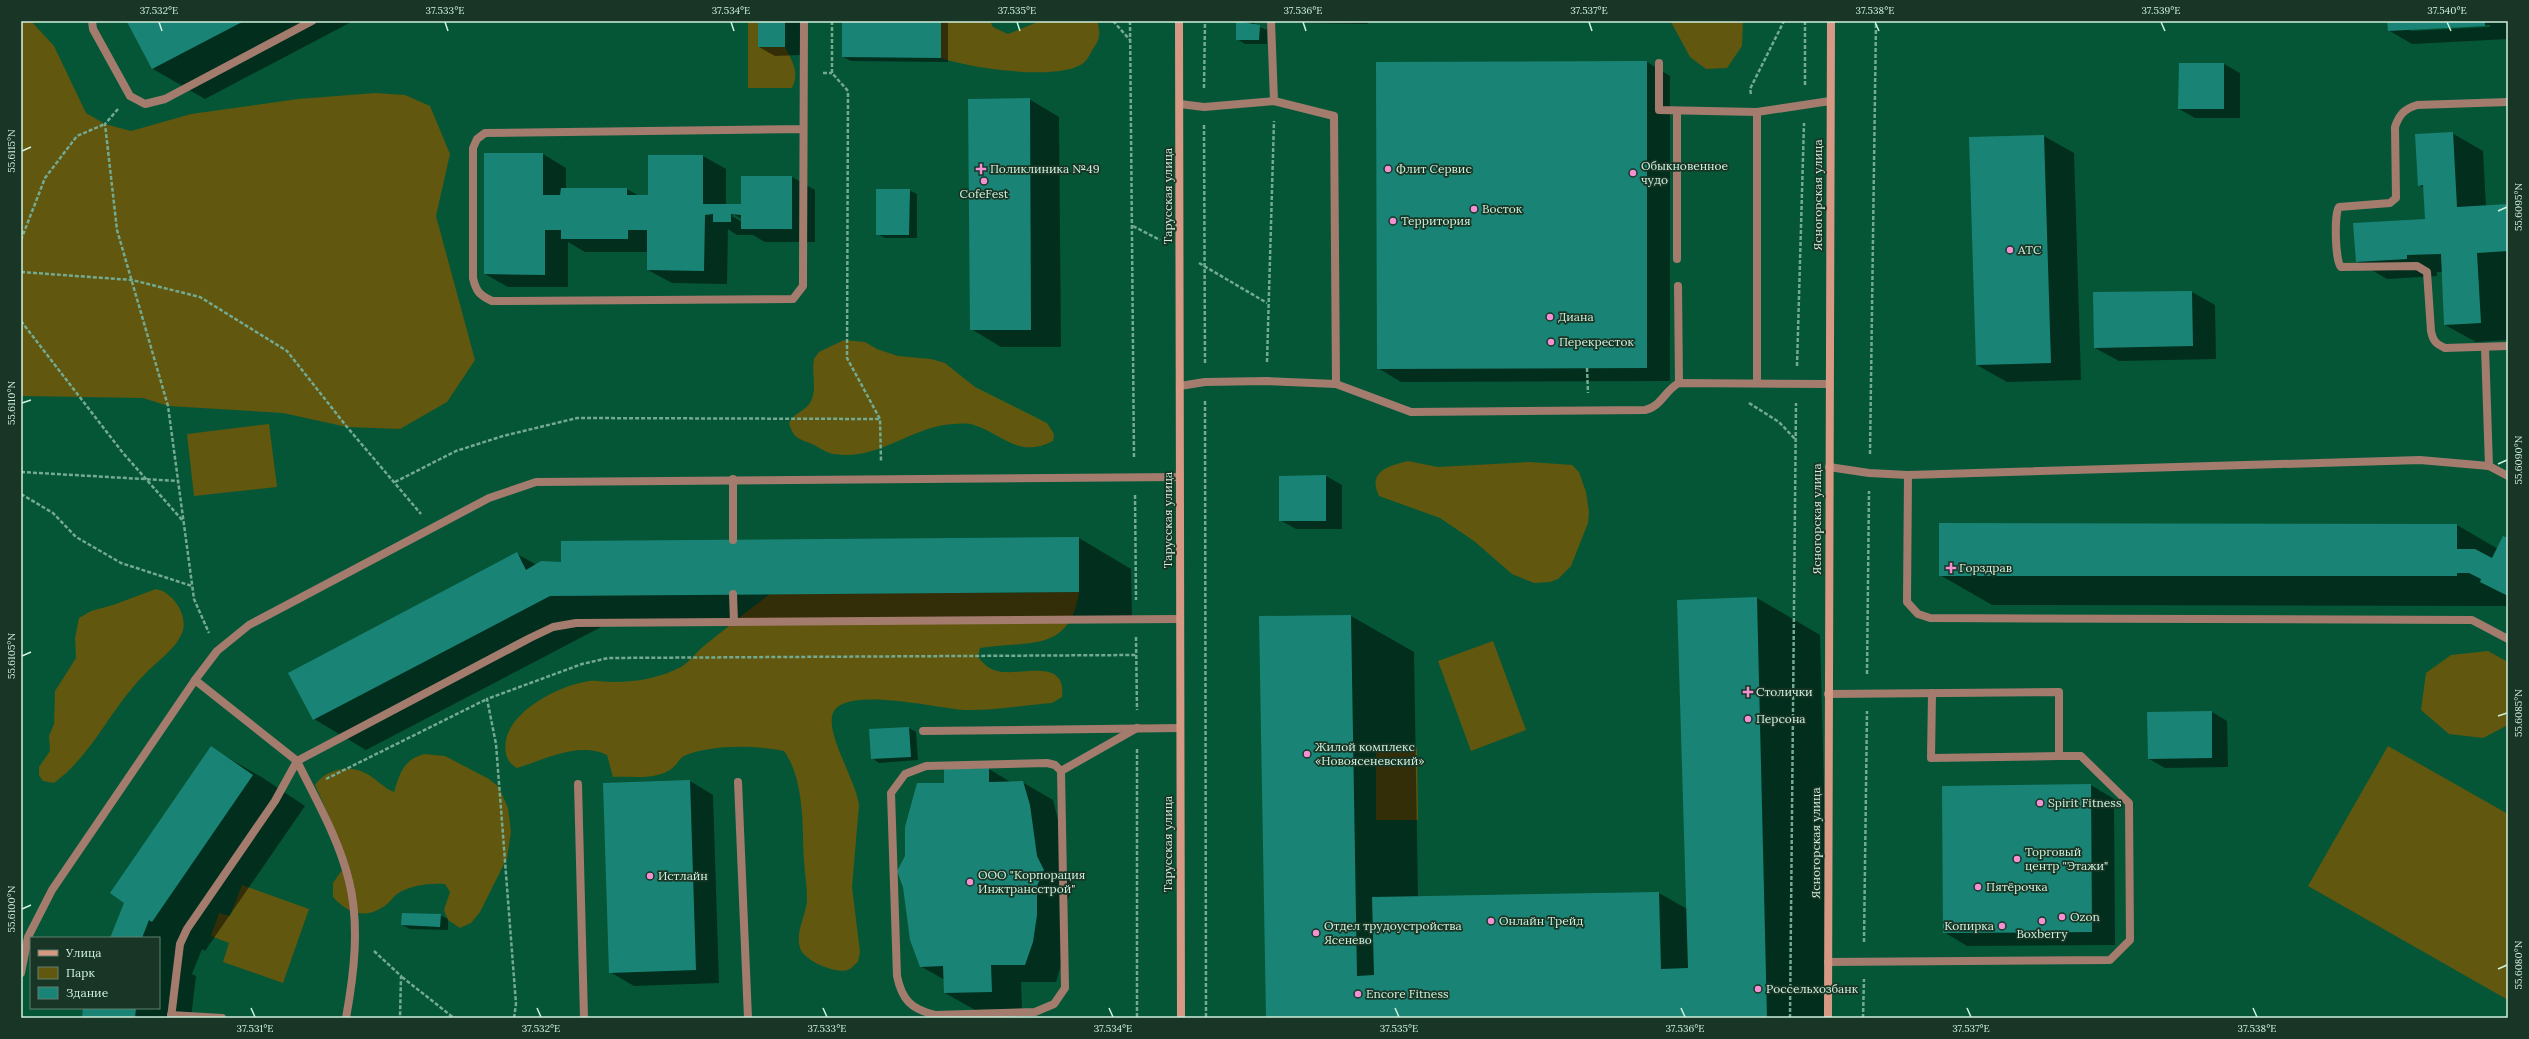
<svg xmlns="http://www.w3.org/2000/svg" width="2529" height="1039" viewBox="0 0 2529 1039" font-family="Lora,serif">
	<rect width="100%" height="100%" fill="#055637"/>
	<g fill="#61570e">
		<path d="M 21,21 L 31,21 L 54,46 L 86,113 L 105,124 L 131,131 L 191,114 L 298,99 L 375,93 L 405,95 L 430,106 L 450,154 L 436,216 L 475,360 L 447,402 L 400,429 L 347,427 L 283,413 L 168,406 L 143,398 L 21,396 Z"/>
		<path d="M 748,21 L 758,21 L 758,47 L 785,47 C 792,61 800,72 792,88 L 748,88 Z"/>
		<path d="M 941,21 L 990,21 L 993,27 L 1008,34 L 1040,21 L 1097,21 C 1101,32 1100,40 1093,49 C 1090,54 1087,61 1082,64 C 1057,81 969,68 941,58 Z"/>
		<path d="M 1656,21 L 1743,21 L 1742,46 L 1727,68 L 1706,69 L 1690,57 L 1671,22 Z"/>
		<path d="M 844,340 L 865,342 L 877,349 L 898,356 L 931,359 L 945,363 L 975,387 L 1047,423 L 1054,434 L 1053,441 C 1018,459 1003,434 974,425 C 967,422 952,424 944,425 C 907,431 874,461 834,454 C 826,453 819,447 812,444 C 799,439 793,438 789,423 C 793,413 804,412 810,403 C 818,389 811,374 814,359 L 819,352 Z"/>
		<path d="M 269,424 L 277,487 L 194,496 L 187,434 Z"/>
		<path d="M 1408,461 L 1438,467 L 1530,462 L 1572,465 L 1579,472 L 1586,492 L 1589,512 L 1588,523 L 1571,566 L 1558,579 L 1550,582 L 1534,583 L 1512,574 L 1474,541 L 1440,518 L 1379,496 C 1367,471 1389,466 1408,461 Z"/>
		<path d="M 156,589 C 173,592 189,616 182,633 C 176,649 156,662 145,674 C 110,709 94,753 54,783 L 43,781 L 39,775 L 39,767 L 50,751 L 49,736 L 54,724 L 55,691 L 76,658 L 75,638 L 79,618 L 91,611 L 113,605 Z"/>
		<path d="M 1079,592 C 1070,655 1025,640 980,648 L 978,657 C 983,663 988,669 997,671 C 1019,677 1067,656 1062,697 L 1052,703 C 1023,705 994,711 965,710 C 940,709 845,685 833,713 C 825,734 856,780 859,805 L 852,887 L 860,952 L 858,962 C 855,964 852,968 848,970 C 836,974 804,961 800,948 C 795,932 806,916 807,900 C 807,887 805,874 804,861 C 802,826 805,781 784,751 C 757,745 710,744 684,756 C 677,760 677,769 661,774 C 647,779 628,776 613,777 L 607,755 C 580,741 543,760 517,768 C 506,762 504,752 506,740 C 512,709 561,685 589,681 C 597,680 605,682 613,682 C 636,682 660,678 681,667 C 691,661 696,652 705,645 C 727,628 748,610 770,594 Z"/>
		<path d="M 1493,641 L 1526,730 L 1471,751 L 1438,661 Z"/>
		<path d="M 2488,651 L 2508,662 L 2508,725 L 2483,738 L 2449,734 L 2421,710 L 2426,673 L 2451,655 Z"/>
		<path d="M 2388,746 L 2508,814 L 2508,1000 L 2308,886 Z"/>
		<path d="M 1376,748 L 1417,748 L 1418,820 L 1376,820 Z"/>
		<path d="M 424,754 L 445,756 L 489,779 L 499,787 L 508,808 L 511,832 L 507,858 L 480,912 L 471,923 L 460,928 L 448,920 L 444,910 L 450,892 L 445,884 C 428,883 411,885 397,894 C 393,897 390,902 386,905 C 365,920 349,914 333,897 L 333,883 L 344,867 L 335,830 L 315,785 C 325,770 349,764 365,773 C 376,778 383,788 394,792 C 400,772 404,760 424,754 Z"/>
		<path d="M 242,885 L 309,909 L 283,983 L 223,962 L 229,943 L 211,936 L 219,913 L 230,916 Z"/>
	</g>
	<g fill="#0007" fill-rule="evenodd">
		<path d="M 132,21 L 353,21 L 205,99 L 153,69 L 128,23 Z"/>
		<path d="M 759,21 L 801,21 L 800,55 L 775,56 L 759,47 Z"/>
		<path d="M 843,21 L 948,21 L 948,62 L 851,61 L 843,57 Z"/>
		<path d="M 1237,21 L 1255,21 L 1254,25 L 1267,30 L 1267,44 L 1245,44 L 1237,39 Z"/>
		<path d="M 1296,21 L 1368,21 L 1368,24 L 1300,23 Z"/>
		<path d="M 2388,21 L 2507,21 L 2508,39 L 2412,44 L 2388,30 ZM 2490,25 L 2490,27 L 2410,31 L 2410,29 Z"/>
		<path d="M 1647,62 L 1670,76 L 1670,381 L 1401,382 L 1378,368 Z"/>
		<path d="M 2180,64 L 2224,64 L 2240,73 L 2240,118 L 2195,118 L 2179,109 Z"/>
		<path d="M 1029,99 L 1059,117 L 1061,347 L 1001,347 L 971,329 Z"/>
		<path d="M 2452,133 L 2483,151 L 2486,207 L 2508,205 L 2508,340 L 2476,342 L 2445,325 L 2443,272 L 2437,272 L 2437,276 L 2387,279 L 2356,261 L 2426,220 L 2424,188 L 2419,185 Z"/>
		<path d="M 2044,136 L 2074,153 L 2081,380 L 2007,382 L 1977,365 Z"/>
		<path d="M 485,154 L 543,154 L 566,168 L 566,189 L 627,189 L 639,196 L 649,196 L 703,156 L 726,169 L 726,205 L 742,205 L 792,177 L 815,190 L 815,242 L 765,242 L 753,235 L 737,235 L 728,229 L 727,284 L 672,283 L 648,270 L 648,252 L 585,252 L 568,242 L 568,287 L 508,287 L 485,274 ZM 733,214 L 742,219 L 742,222 L 732,216 Z"/>
		<path d="M 909,190 L 917,194 L 917,238 L 885,238 L 877,234 Z"/>
		<path d="M 2192,292 L 2215,305 L 2216,359 L 2119,361 L 2095,348 Z"/>
		<path d="M 1326,476 L 1342,485 L 1342,529 L 1296,529 L 1280,520 Z"/>
		<path d="M 2457,525 L 2498,549 L 2508,539 L 2508,606 L 1992,605 L 1940,575 Z"/>
		<path d="M 1079,538 L 1131,569 L 1132,622 L 603,626 L 366,750 L 314,719 L 517,554 L 537,565 Z"/>
		<path d="M 1757,598 L 1820,635 L 1830,1018 L 1267,1018 L 1351,616 L 1414,652 L 1418,897 L 1659,893 L 1687,909 Z"/>
		<path d="M 2212,712 L 2227,721 L 2228,767 L 2165,768 L 2149,759 Z"/>
		<path d="M 909,728 L 916,732 L 918,760 L 879,763 L 872,758 Z"/>
		<path d="M 211,748 L 263,778 L 305,806 L 205,951 L 202,949 L 192,974 L 196,976 L 191,1018 L 83,1018 L 84,1008 L 159,1008 L 159,938 L 111,938 Z"/>
		<path d="M 989,769 L 1012,783 L 1022,782 L 1053,800 L 1064,843 L 1067,874 L 1073,888 L 1066,903 L 1063,959 L 1056,982 L 1021,982 L 1022,1009 L 975,1010 L 945,993 L 945,980 L 920,966 L 945,784 Z"/>
		<path d="M 690,781 L 713,795 L 719,983 L 634,986 L 610,972 Z"/>
		<path d="M 2091,785 L 2114,799 L 2115,945 L 1967,946 L 1944,932 Z"/>
		<path d="M 440,915 L 448,919 L 448,930 L 410,929 L 402,925 Z"/>
	</g>
	<g fill="#198475">
		<path d="M 130,21 L 244,21 L 152,69 L 127,22 Z"/>
		<rect x="758" y="21" width="27" height="26"/>
		<path d="M 842,21 L 941,21 L 941,58 L 842,57 Z"/>
		<path d="M 1236,21 L 1260,25 L 1259,40 L 1236,40 Z"/>
		<path d="M 2387,21 L 2485,21 L 2485,26 L 2388,31 Z"/>
		<path d="M 1647,61 L 1647,368 L 1377,369 L 1376,62 Z"/>
		<path d="M 2179,63 L 2224,63 L 2224,109 L 2178,109 Z"/>
		<path d="M 1030,98 L 1031,330 L 970,330 L 968,99 Z"/>
		<path d="M 2453,132 L 2457,207 L 2508,204 L 2508,251 L 2477,253 L 2481,323 L 2444,325 L 2441,254 L 2407,255 L 2407,259 L 2356,262 L 2353,223 L 2425,219 L 2423,185 L 2418,186 L 2415,134 Z"/>
		<path d="M 2044,135 L 2051,363 L 1976,365 L 1969,137 Z"/>
		<path d="M 484,153 L 543,153 L 543,195 L 560,195 L 561,188 L 627,188 L 627,195 L 648,195 L 648,155 L 703,155 L 703,204 L 741,204 L 741,176 L 792,176 L 792,229 L 741,229 L 741,215 L 731,214 L 731,222 L 713,222 L 713,214 L 705,215 L 704,271 L 647,270 L 647,230 L 628,230 L 628,239 L 561,239 L 561,230 L 545,230 L 545,275 L 484,274 Z"/>
		<path d="M 876,189 L 910,189 L 909,235 L 876,235 Z"/>
		<path d="M 2192,291 L 2193,346 L 2094,348 L 2093,292 Z"/>
		<path d="M 1326,475 L 1326,521 L 1279,521 L 1279,476 Z"/>
		<path d="M 1939,523 L 2457,524 L 2457,549 L 2475,549 L 2492,558 L 2503,536 L 2508,538 L 2508,596 L 2480,582 L 2481,579 L 2469,573 L 2457,573 L 2457,576 L 1939,576 Z"/>
		<path d="M 1079,537 L 1079,592 L 550,596 L 313,720 L 288,673 L 517,552 L 526,570 L 541,561 L 561,562 L 561,541 Z"/>
		<path d="M 1757,597 L 1767,1018 L 1266,1018 L 1259,616 L 1351,615 L 1357,976 L 1374,975 L 1372,897 L 1659,892 L 1661,969 L 1688,968 L 1677,600 Z"/>
		<path d="M 2212,711 L 2212,758 L 2148,759 L 2147,712 Z"/>
		<path d="M 909,727 L 911,757 L 871,759 L 869,729 Z"/>
		<path d="M 211,746 L 253,775 L 152,922 L 149,920 L 142,938 L 110,938 L 124,903 L 110,893 Z"/>
		<path d="M 989,768 L 989,782 L 1023,781 L 1030,805 L 1037,856 L 1044,870 L 1037,886 L 1037,915 L 1033,942 L 1025,965 L 991,965 L 992,992 L 944,993 L 943,966 L 920,967 L 910,940 L 903,887 L 897,871 L 905,856 L 905,827 L 917,783 L 944,783 L 944,769 Z"/>
		<path d="M 690,780 L 696,970 L 609,973 L 603,783 Z"/>
		<path d="M 2091,784 L 2092,932 L 1943,933 L 1942,786 Z"/>
		<path d="M 402,913 L 441,914 L 440,927 L 401,925 Z"/>
		<path d="M 83,1008 L 136,1008 L 135,1018 L 82,1018 Z"/>
	</g>
	<g fill="none" stroke-linecap="round" stroke-linejoin="round">
		<g stroke="#73aa91" stroke-width="2.5" stroke-dasharray="4 2" stroke-linecap="butt">
			<path d="M 832,21 L 832,73 L 848,91 L 847,358 L 880,419 L 881,461"/>
			<path d="M 1113,21 L 1130,40"/>
			<path d="M 1130,21 L 1134,458"/>
			<path d="M 1805,21 L 1805,86"/>
			<path d="M 823,73 L 832,73"/>
			<path d="M 1204,88 L 1205,21"/>
			<path d="M 1751,94 L 1750,89 L 1784,21"/>
			<path d="M 118,109 L 105,124 L 117,230 L 168,406 L 194,599 L 209,633"/>
			<path d="M 1204,125 L 1205,364"/>
			<path d="M 1133,226 L 1160,240"/>
			<path d="M 21,240 L 45,178 L 77,136 L 105,124"/>
			<path d="M 1199,263 L 1267,303"/>
			<path d="M 21,272 L 132,280 L 200,297 L 287,351 L 347,427 L 421,514"/>
			<path d="M 21,321 L 123,453 L 183,521"/>
			<path d="M 1267,362 L 1274,121"/>
			<path d="M 1797,366 L 1804,123"/>
			<path d="M 1587,368 L 1588,393"/>
			<path d="M 1205,401 L 1206,1018"/>
			<path d="M 1749,403 L 1779,422 L 1795,439"/>
			<path d="M 1870,454 L 1876,21"/>
			<path d="M 21,472 L 178,481"/>
			<path d="M 395,482 L 456,451 L 503,436 L 577,418 L 880,419"/>
			<path d="M 21,494 L 53,513 L 76,537 L 121,563 L 192,586"/>
			<path d="M 1135,495 L 1136,600"/>
			<path d="M 1136,637 L 1137,710"/>
			<path d="M 1867,674 L 1869,491"/>
			<path d="M 1137,749 L 1137,1018"/>
			<path d="M 326,779 L 487,699"/>
			<path d="M 1864,942 L 1867,711"/>
			<path d="M 374,951 L 401,976 L 400,1018"/>
			<path d="M 402,977 L 454,1018"/>
			<path d="M 514,1018 L 516,1004 L 496,744 L 487,699 L 582,664 L 608,658 L 1136,655"/>
			<path d="M 1790,1018 L 1796,403"/>
			<path d="M 1863,1018 L 1864,979"/>
		</g>
		<g stroke="#a37c6e" stroke-width="8">
			<path d="M 92,21 L 93,29 L 130,96 L 145,104 L 165,99 L 312,21"/>
			<path d="M 1271,21 L 1274,101"/>
			<path d="M 1659,63 L 1659,110 L 1757,112 L 1830,101"/>
			<path d="M 2508,102 L 2417,105 C 2404,109 2399,115 2395,127 L 2396,198 L 2390,203 L 2339,207 C 2334,213 2335,261 2341,267 L 2417,266 L 2427,272 L 2431,331 C 2433,341 2436,344 2445,348 L 2508,346"/>
			<path d="M 1180,104 L 1204,107 L 1274,101 L 1334,116 L 1336,384"/>
			<path d="M 1677,111 L 1677,259"/>
			<path d="M 1757,112 L 1757,383"/>
			<path d="M 803,129 L 485,133 L 477,139 L 473,148 L 473,278 C 476,291 479,295 492,301 L 793,299 L 803,286 L 803,276 L 804,21"/>
			<path d="M 1678,286 L 1679,383"/>
			<path d="M 2485,347 L 2489,466"/>
			<path d="M 1180,386 L 1205,382 L 1267,381 L 1336,384 L 1411,412 L 1645,410 C 1661,407 1665,390 1679,383 L 1829,384"/>
			<path d="M 1829,467 L 1869,473 L 1908,475 L 2420,460 L 2489,466 L 2508,476"/>
			<path d="M 1908,475 L 1907,602 L 1918,614 L 1930,618 L 2472,620 L 2508,639"/>
			<path d="M 733,479 L 733,540"/>
			<path d="M 733,594 L 734,622"/>
			<path d="M 195,680 L 217,651 L 249,625 L 489,498 L 536,482 L 1180,477"/>
			<path d="M 1932,693 L 1931,758 L 2059,756"/>
			<path d="M 923,731 L 1180,728"/>
			<path d="M 1061,771 L 1055,765 L 1047,763 L 926,766 L 905,774 L 891,793 L 897,976 C 902,1000 911,1009 935,1015 L 1035,1012 L 1054,1004 L 1065,988 L 1061,771 L 1137,728"/>
			<path d="M 738,782 L 748,1018"/>
			<path d="M 578,784 L 584,1018"/>
			<path d="M 1828,962 L 2110,960 L 2130,940 L 2129,803 L 2081,756 L 2059,756 L 2059,692 L 1828,694"/>
			<path d="M 21,973 L 28,937 L 52,890 L 195,680 L 297,761 L 275,801 L 187,929 L 180,944 L 171,1018"/>
			<path d="M 171,1015 L 222,1018"/>
			<path d="M 346,1018 C 354,974 360,925 349,881 C 339,839 316,800 297,761 L 530,638 L 553,627 L 576,623 L 1180,619"/>
		</g>
		<g stroke="#d69983" stroke-width="8">
			<path d="M 1179,21 L 1181,1018"/>
			<path d="M 1828,1018 L 1831,21"/>
		</g>
	</g>
	<path fill="none" stroke="#cff1dd" stroke-width="1.5" d="M 159,22 L 162,31M 445,22 L 448,31M 731,22 L 734,31M 1017,22 L 1020,31M 1303,22 L 1306,31M 1589,22 L 1592,31M 1875,22 L 1879,31M 2161,22 L 2165,31M 2447,22 L 2451,31M 22,151 L 31,147M 2498,211 L 2507,207M 22,403 L 31,400M 2498,464 L 2507,460M 22,656 L 31,652M 2498,716 L 2507,713M 22,909 L 31,905M 2498,969 L 2507,965M 251,1008 L 255,1017M 537,1008 L 541,1017M 823,1008 L 827,1017M 1109,1008 L 1113,1017M 1395,1008 L 1399,1017M 1681,1008 L 1685,1017M 1967,1008 L 1971,1017M 2253,1008 L 2257,1017"/>
	<g fill="#f491d3" stroke="#183526" stroke-width="1.5">
		<path d="M979 163h4v4h4v4h-4v4h-4v-4h-4v-4h4z"/>
		<circle cx="1388" cy="169" r="4"/>
		<circle cx="1633" cy="173" r="4"/>
		<circle cx="984" cy="181" r="4"/>
		<circle cx="1474" cy="209" r="4"/>
		<circle cx="1393" cy="221" r="4"/>
		<circle cx="2010" cy="250" r="4"/>
		<circle cx="1550" cy="317" r="4"/>
		<circle cx="1551" cy="342" r="4"/>
		<path d="M1949 562h4v4h4v4h-4v4h-4v-4h-4v-4h4z"/>
		<path d="M1746 686h4v4h4v4h-4v4h-4v-4h-4v-4h4z"/>
		<circle cx="1748" cy="719" r="4"/>
		<circle cx="1307" cy="754" r="4"/>
		<circle cx="2040" cy="803" r="4"/>
		<circle cx="2017" cy="859" r="4"/>
		<circle cx="650" cy="876" r="4"/>
		<circle cx="970" cy="882" r="4"/>
		<circle cx="1978" cy="887" r="4"/>
		<circle cx="2062" cy="917" r="4"/>
		<circle cx="1491" cy="921" r="4"/>
		<circle cx="2042" cy="921" r="4"/>
		<circle cx="2002" cy="926" r="4"/>
		<circle cx="1316" cy="933" r="4"/>
		<circle cx="1758" cy="989" r="4"/>
		<circle cx="1358" cy="994" r="4"/>
	</g>
	<g text-anchor="middle" stroke-width="3.5" stroke-linejoin="round" paint-order="stroke">
		<g font-size="12" fill="#cff1dd" stroke="#183526" text-anchor="start">
			<text x="1641" y="170">Обыкновенное<tspan x="1641" dy="14">чудо</tspan></text>
			<text x="990" y="173">Поликлиника №49</text>
			<text x="1396" y="173">Флит Сервис</text>
			<text x="984" y="198" text-anchor="middle">CofeFest</text>
			<text x="1482" y="213">Восток</text>
			<text x="1401" y="225">Территория</text>
			<text x="2018" y="254">АТС</text>
			<text x="1558" y="321">Диана</text>
			<text x="1559" y="346">Перекресток</text>
			<text x="1959" y="572">Горздрав</text>
			<text x="1756" y="696">Столички</text>
			<text x="1756" y="723">Персона</text>
			<text x="1315" y="751">Жилой комплекс<tspan x="1315" dy="14">«Новоясеневский»</tspan></text>
			<text x="2048" y="807">Spirit Fitness</text>
			<text x="2025" y="856">Торговый<tspan x="2025" dy="14">центр "Этажи"</tspan></text>
			<text x="978" y="879">ООО "Корпорация<tspan x="978" dy="14">Инжтрансстрой"</tspan></text>
			<text x="658" y="880">Истлайн</text>
			<text x="1986" y="891">Пятёрочка</text>
			<text x="2070" y="921">Ozon</text>
			<text x="1499" y="925">Онлайн Трейд</text>
			<text x="1324" y="930">Отдел трудоустройства<tspan x="1324" dy="14">Ясенево</tspan></text>
			<text x="1994" y="930" text-anchor="end">Копирка</text>
			<text x="2042" y="938" text-anchor="middle">Boxberry</text>
			<text x="1766" y="993">Россельхозбанк</text>
			<text x="1366" y="998">Encore Fitness</text>
		</g>
		<g font-size="12" fill="#cff1dd" stroke="#183526">
			<text transform="translate(1818 195) rotate(-90)" y="4">Ясногорская улица</text>
			<text transform="translate(1168 196) rotate(-90)" y="4">Тарусская улица</text>
			<text transform="translate(1817 519) rotate(-90)" y="4">Ясногорская улица</text>
			<text transform="translate(1168 520) rotate(-90)" y="4">Тарусская улица</text>
			<text transform="translate(1816 843) rotate(-90)" y="4">Ясногорская улица</text>
			<text transform="translate(1168 844) rotate(-90)" y="4">Тарусская улица</text>
		</g>
	</g>
	<rect width="2529" height="1039" fill="none" stroke="#183526" stroke-width="44"/>
	<rect x="30" y="937" width="130" height="72" fill="#183526" stroke="#61806f"/>
	<rect x="38" y="950" width="20" height="6" fill="#d69983" stroke="#61806f"/>
	<text x="66" y="957" font-size="12" fill="#cff1dd">Улица</text>
	<rect x="38" y="967" width="20" height="12" fill="#61570e" stroke="#61806f"/>
	<text x="66" y="977" font-size="12" fill="#cff1dd">Парк</text>
	<rect x="38" y="987" width="20" height="12" fill="#198475" stroke="#61806f"/>
	<text x="66" y="997" font-size="12" fill="#cff1dd">Здание</text>
	<rect x="22" y="22" width="2485" height="995" fill="none" stroke="#cff1dd" stroke-width="1.5"/>
	<g font-size="10" text-anchor="middle" fill="#cff1dd">
		<text x="159" y="14">37.532°E</text>
		<text x="445" y="14">37.533°E</text>
		<text x="731" y="14">37.534°E</text>
		<text x="1017" y="14">37.535°E</text>
		<text x="1303" y="14">37.536°E</text>
		<text x="1589" y="14">37.537°E</text>
		<text x="1875" y="14">37.538°E</text>
		<text x="2161" y="14">37.539°E</text>
		<text x="2447" y="14">37.540°E</text>
		<text transform="translate(11 151) rotate(-90)" y="4">55.6115°N</text>
		<text transform="translate(2518 207) rotate(-90)" y="4">55.6095°N</text>
		<text transform="translate(11 403) rotate(-90)" y="4">55.6110°N</text>
		<text transform="translate(2518 460) rotate(-90)" y="4">55.6090°N</text>
		<text transform="translate(11 656) rotate(-90)" y="4">55.6105°N</text>
		<text transform="translate(2518 713) rotate(-90)" y="4">55.6085°N</text>
		<text transform="translate(11 909) rotate(-90)" y="4">55.6100°N</text>
		<text transform="translate(2518 965) rotate(-90)" y="4">55.6080°N</text>
		<text x="255" y="1032">37.531°E</text>
		<text x="541" y="1032">37.532°E</text>
		<text x="827" y="1032">37.533°E</text>
		<text x="1113" y="1032">37.534°E</text>
		<text x="1399" y="1032">37.535°E</text>
		<text x="1685" y="1032">37.536°E</text>
		<text x="1971" y="1032">37.537°E</text>
		<text x="2257" y="1032">37.538°E</text>
	</g>
</svg>
